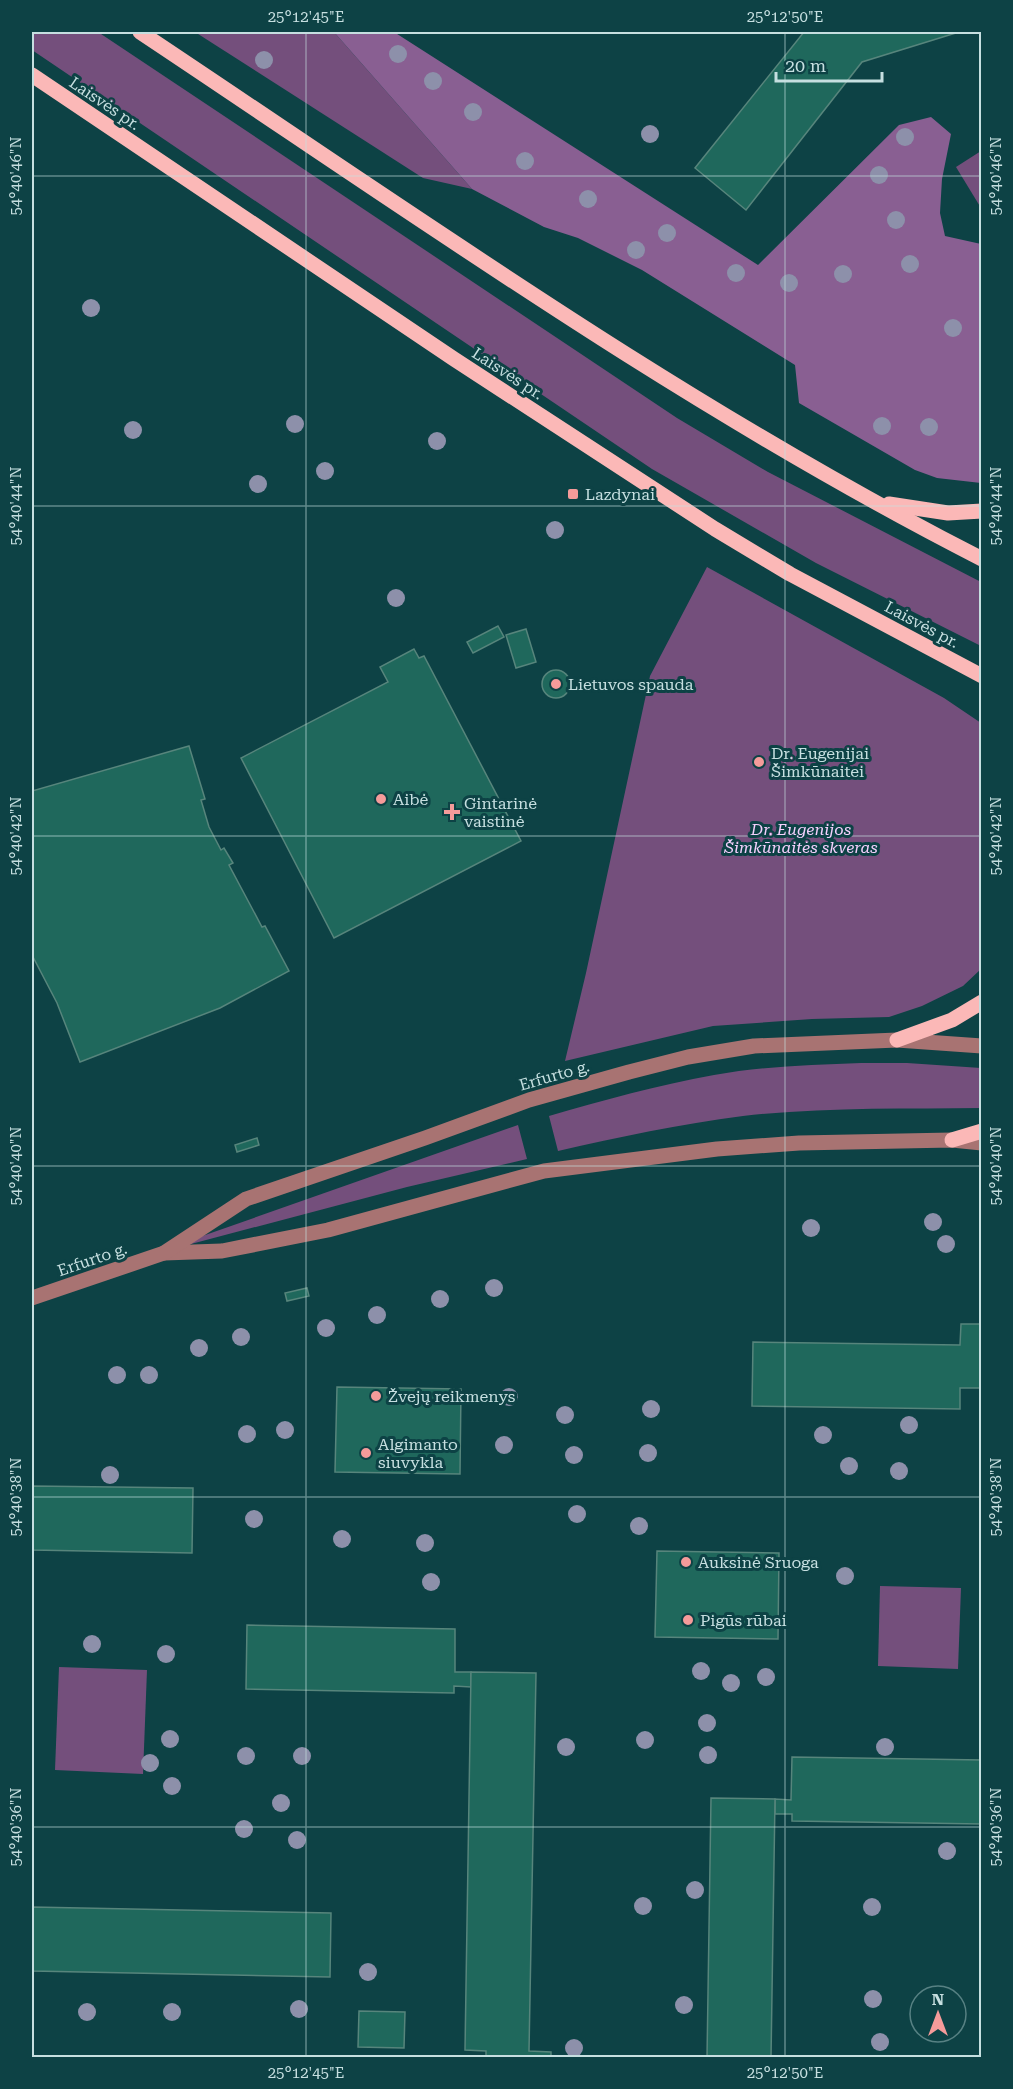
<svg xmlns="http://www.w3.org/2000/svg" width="1013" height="2089" viewBox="0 0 1013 2089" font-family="'Roboto Serif',serif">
	<rect width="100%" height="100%" fill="#0d4245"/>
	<g fill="#744f7c">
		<path d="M 32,32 L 98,32 L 677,418 L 768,472 L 981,582 L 981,646 L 816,563 L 652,469 L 32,50 Z"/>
		<path d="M 195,32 L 334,32 L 472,189 L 423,178 Z"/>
		<path d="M 981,151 L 981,208 L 956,167 Z"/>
		<path d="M 707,567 L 944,698 L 981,723 L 981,969 L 963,986 L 922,1006 L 889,1017 L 812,1019 L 713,1026 L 565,1061 L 586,973 L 650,676 Z"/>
		<path d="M 861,1063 L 907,1063 L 981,1068 L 981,1108 C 902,1109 822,1107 743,1116 C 680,1124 619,1137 558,1151 L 549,1116 C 604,1100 658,1085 714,1075 C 762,1066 812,1065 861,1063 Z"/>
		<path d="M 518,1125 L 527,1159 L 407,1187 L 191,1244 L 191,1240 Z"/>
		<path d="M 880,1586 L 961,1588 L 958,1669 L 878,1666 Z"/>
		<path d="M 59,1667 L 147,1670 L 143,1774 L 55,1770 Z"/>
	</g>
	<path fill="#895f92" d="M 334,32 L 394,32 L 758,265 L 899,125 L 931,117 L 951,134 L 942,179 L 940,213 L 945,236 L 981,244 L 981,483 L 937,478 L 915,470 L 799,403 L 795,365 L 642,270 L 578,238 L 544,227 L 472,189 Z"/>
	<g fill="#1f685c" stroke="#57857c" stroke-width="1.5">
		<path d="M 804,32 L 959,32 L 862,62 L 746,210 L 695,168 Z"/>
		<path d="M 498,626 L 504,637 L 473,653 L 467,642 Z"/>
		<path d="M 526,629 L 536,662 L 516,668 L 506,635 Z"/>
		<path d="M 414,649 L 419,658 L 424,656 L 521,841 L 334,938 L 241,758 L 388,682 L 380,667 Z"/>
		<circle cx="556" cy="684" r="14"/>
		<path d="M 189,746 L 205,799 L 201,800 L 209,827 L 221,850 L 224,848 L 233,863 L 229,865 L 262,927 L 265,926 L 289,971 L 220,1008 L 80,1062 L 57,1003 L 32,955 L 32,791 Z"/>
		<path d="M 257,1138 L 259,1145 L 237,1152 L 235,1145 Z"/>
		<path d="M 307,1288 L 309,1296 L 287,1301 L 285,1293 Z"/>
		<path d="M 961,1324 L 982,1324 L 982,1388 L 960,1388 L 960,1409 L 752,1406 L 753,1342 L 960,1345 Z"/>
		<path d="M 337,1387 L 461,1389 L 460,1474 L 335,1472 Z"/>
		<path d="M 32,1486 L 193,1488 L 192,1553 L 32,1550 Z"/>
		<path d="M 657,1551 L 779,1553 L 778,1639 L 655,1637 Z"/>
		<path d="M 247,1625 L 455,1629 L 455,1672 L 471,1672 L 471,1687 L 454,1686 L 454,1693 L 246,1689 Z"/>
		<path d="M 471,1672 L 536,1673 L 529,2051 L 551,2052 L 551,2058 L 486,2058 L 486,2051 L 465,2050 Z"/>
		<path d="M 792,1757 L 982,1760 L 982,1824 L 792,1821 L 792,1814 L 775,1814 L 775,1799 L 791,1800 Z"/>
		<path d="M 711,1798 L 775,1799 L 771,2058 L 707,2058 Z"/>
		<path d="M 32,1907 L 331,1913 L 330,1977 L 32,1971 Z"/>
		<path d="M 359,2011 L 405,2012 L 404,2048 L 358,2047 Z"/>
	</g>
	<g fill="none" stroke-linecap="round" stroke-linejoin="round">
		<g stroke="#a87372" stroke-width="15">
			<path d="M 164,1253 L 222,1251 L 328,1230 L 544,1171 L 717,1149 L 799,1143 L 952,1140 L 982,1143"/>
			<path d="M 32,1298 L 164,1253 L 246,1199 L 425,1138 L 529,1100 L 629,1072 L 688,1057 L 754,1046 L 897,1040 L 982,1046"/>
		</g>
		<g stroke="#fbb8b7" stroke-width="15">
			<path d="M 140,32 C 415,215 686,408 982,559"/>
			<path d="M 32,75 L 454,359 L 715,529 L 790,574 L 982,676"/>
			<path d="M 889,504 L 948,513 L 982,511"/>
			<path d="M 897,1040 L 952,1020 L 982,1002"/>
			<path d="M 952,1140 L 982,1131"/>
		</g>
	</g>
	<g fill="#8d90aa">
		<circle cx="398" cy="54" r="9"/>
		<circle cx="264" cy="60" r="9"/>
		<circle cx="433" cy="81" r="9"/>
		<circle cx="473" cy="112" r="9"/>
		<circle cx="650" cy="134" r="9"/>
		<circle cx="905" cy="137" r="9"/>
		<circle cx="525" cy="161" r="9"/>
		<circle cx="879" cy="175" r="9"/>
		<circle cx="588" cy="199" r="9"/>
		<circle cx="896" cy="220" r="9"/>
		<circle cx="667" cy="233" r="9"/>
		<circle cx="636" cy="250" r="9"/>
		<circle cx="910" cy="264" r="9"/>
		<circle cx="736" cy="273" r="9"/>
		<circle cx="843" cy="274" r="9"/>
		<circle cx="789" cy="283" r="9"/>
		<circle cx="91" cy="308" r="9"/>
		<circle cx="953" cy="328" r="9"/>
		<circle cx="295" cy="424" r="9"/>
		<circle cx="882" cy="426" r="9"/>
		<circle cx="929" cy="427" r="9"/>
		<circle cx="133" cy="430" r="9"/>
		<circle cx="437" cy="441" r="9"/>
		<circle cx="325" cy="471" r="9"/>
		<circle cx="258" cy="484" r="9"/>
		<circle cx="555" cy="530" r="9"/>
		<circle cx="396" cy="598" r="9"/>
		<circle cx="933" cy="1222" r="9"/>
		<circle cx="811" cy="1228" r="9"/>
		<circle cx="946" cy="1244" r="9"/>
		<circle cx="494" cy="1288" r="9"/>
		<circle cx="440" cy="1299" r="9"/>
		<circle cx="377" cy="1315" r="9"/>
		<circle cx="326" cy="1328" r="9"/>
		<circle cx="241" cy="1337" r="9"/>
		<circle cx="199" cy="1348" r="9"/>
		<circle cx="117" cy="1375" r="9"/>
		<circle cx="149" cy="1375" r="9"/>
		<circle cx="509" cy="1397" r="9"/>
		<circle cx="651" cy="1409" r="9"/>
		<circle cx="565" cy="1415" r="9"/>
		<circle cx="909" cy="1425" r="9"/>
		<circle cx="285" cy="1430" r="9"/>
		<circle cx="247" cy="1434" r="9"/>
		<circle cx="823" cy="1435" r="9"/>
		<circle cx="504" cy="1445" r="9"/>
		<circle cx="648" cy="1453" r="9"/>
		<circle cx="574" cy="1455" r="9"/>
		<circle cx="849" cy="1466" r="9"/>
		<circle cx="899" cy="1471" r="9"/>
		<circle cx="110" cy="1475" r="9"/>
		<circle cx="577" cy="1514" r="9"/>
		<circle cx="254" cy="1519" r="9"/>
		<circle cx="639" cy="1526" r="9"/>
		<circle cx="342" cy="1539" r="9"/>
		<circle cx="425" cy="1543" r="9"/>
		<circle cx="845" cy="1576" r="9"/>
		<circle cx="431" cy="1582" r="9"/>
		<circle cx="92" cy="1644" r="9"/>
		<circle cx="166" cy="1654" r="9"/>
		<circle cx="701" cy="1671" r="9"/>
		<circle cx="766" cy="1677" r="9"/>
		<circle cx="731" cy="1683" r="9"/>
		<circle cx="707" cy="1723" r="9"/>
		<circle cx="170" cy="1739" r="9"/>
		<circle cx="645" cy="1740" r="9"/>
		<circle cx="566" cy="1747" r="9"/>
		<circle cx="885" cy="1747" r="9"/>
		<circle cx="708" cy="1755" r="9"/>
		<circle cx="246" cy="1756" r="9"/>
		<circle cx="302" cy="1756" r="9"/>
		<circle cx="150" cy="1763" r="9"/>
		<circle cx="172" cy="1786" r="9"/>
		<circle cx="281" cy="1803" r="9"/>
		<circle cx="244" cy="1829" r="9"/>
		<circle cx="297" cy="1840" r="9"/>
		<circle cx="947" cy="1851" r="9"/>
		<circle cx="695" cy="1890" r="9"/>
		<circle cx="643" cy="1906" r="9"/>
		<circle cx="872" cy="1907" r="9"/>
		<circle cx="368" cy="1972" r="9"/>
		<circle cx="873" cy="1999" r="9"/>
		<circle cx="684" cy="2005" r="9"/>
		<circle cx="299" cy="2009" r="9"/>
		<circle cx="87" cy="2012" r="9"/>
		<circle cx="172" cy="2012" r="9"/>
		<circle cx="880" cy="2042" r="9"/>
		<circle cx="574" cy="2048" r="9"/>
	</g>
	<path fill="none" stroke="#c6dfe0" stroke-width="1.5" stroke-opacity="0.45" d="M 306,32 L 306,2058M 785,32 L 785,2058M 32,176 L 982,176M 32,506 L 982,506M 32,836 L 982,836M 32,1166 L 982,1166M 32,1497 L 982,1497M 32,1827 L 982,1827"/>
	<g fill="#f59b9a" stroke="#0d4245" stroke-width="2">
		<rect x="567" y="488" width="12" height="12" rx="3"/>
		<circle cx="556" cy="684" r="6"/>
		<circle cx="759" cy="762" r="6"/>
		<circle cx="381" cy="799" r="6"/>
		<path d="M449 803h6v6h6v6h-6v6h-6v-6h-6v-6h6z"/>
		<circle cx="376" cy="1396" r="6"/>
		<circle cx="366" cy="1453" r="6"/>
		<circle cx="686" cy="1562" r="6"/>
		<circle cx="688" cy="1620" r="6"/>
	</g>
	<g text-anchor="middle" stroke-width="6" stroke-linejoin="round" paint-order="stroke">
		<g font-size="16" fill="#c6dfe0" stroke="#0d4245">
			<text transform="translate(105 103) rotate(34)" y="6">Laisvės pr.</text>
			<text transform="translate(508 373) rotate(33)" y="6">Laisvės pr.</text>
			<text transform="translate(922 624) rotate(28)" y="6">Laisvės pr.</text>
			<text transform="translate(554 1075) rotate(-16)" y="6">Erfurto g.</text>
			<text transform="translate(92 1259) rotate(-19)" y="6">Erfurto g.</text>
		</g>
		<g font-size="16" fill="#c6dfe0" stroke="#0d4245" text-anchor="start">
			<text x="585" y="500">Lazdynai</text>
			<text x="568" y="690">Lietuvos spauda</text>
			<text x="771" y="759">Dr. Eugenijai<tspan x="771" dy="18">Šimkūnaitei</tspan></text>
			<text x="393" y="805">Aibė</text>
			<text x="464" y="809">Gintarinė<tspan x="464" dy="18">vaistinė</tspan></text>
			<text x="388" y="1402">Žvejų reikmenys</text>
			<text x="378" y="1450">Algimanto<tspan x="378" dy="18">siuvykla</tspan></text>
			<text x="698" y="1568">Auksinė Sruoga</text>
			<text x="700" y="1626">Pigūs rūbai</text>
		</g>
		<g font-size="16" font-style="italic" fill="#f5d0fd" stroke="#0d4245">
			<text x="801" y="835">Dr. Eugenijos<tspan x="801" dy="18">Šimkūnaitės skveras</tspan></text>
		</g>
	</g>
	<rect width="1013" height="2089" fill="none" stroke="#0d4245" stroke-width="66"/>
	<g transform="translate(938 2014)"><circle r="28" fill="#0d4245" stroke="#578183" stroke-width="1.5"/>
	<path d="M0-4.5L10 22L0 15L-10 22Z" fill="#f59b9a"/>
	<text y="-9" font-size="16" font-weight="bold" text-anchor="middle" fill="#c6dfe0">N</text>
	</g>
	<path d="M776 72v9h106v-9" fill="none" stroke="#c6dfe0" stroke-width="3"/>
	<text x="785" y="72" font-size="18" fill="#c6dfe0" stroke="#0d4245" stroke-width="4.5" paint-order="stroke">20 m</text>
	<rect x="33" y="33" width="947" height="2023" fill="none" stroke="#c6dfe0" stroke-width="2"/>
	<g font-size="15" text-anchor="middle" fill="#c6dfe0">
		<text x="306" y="22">25°12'45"E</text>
		<text x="785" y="22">25°12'50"E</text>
		<text transform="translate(16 176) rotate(-90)" y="5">54°40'46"N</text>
		<text transform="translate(996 176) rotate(-90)" y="5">54°40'46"N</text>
		<text transform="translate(16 506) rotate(-90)" y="5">54°40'44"N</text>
		<text transform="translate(996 506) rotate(-90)" y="5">54°40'44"N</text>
		<text transform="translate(16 836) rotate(-90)" y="5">54°40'42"N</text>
		<text transform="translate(996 836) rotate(-90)" y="5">54°40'42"N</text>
		<text transform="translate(16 1166) rotate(-90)" y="5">54°40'40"N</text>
		<text transform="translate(996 1166) rotate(-90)" y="5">54°40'40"N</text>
		<text transform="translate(16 1497) rotate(-90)" y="5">54°40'38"N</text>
		<text transform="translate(996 1497) rotate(-90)" y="5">54°40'38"N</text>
		<text transform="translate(16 1827) rotate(-90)" y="5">54°40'36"N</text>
		<text transform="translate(996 1827) rotate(-90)" y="5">54°40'36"N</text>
		<text x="306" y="2078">25°12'45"E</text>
		<text x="785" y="2078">25°12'50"E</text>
	</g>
</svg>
